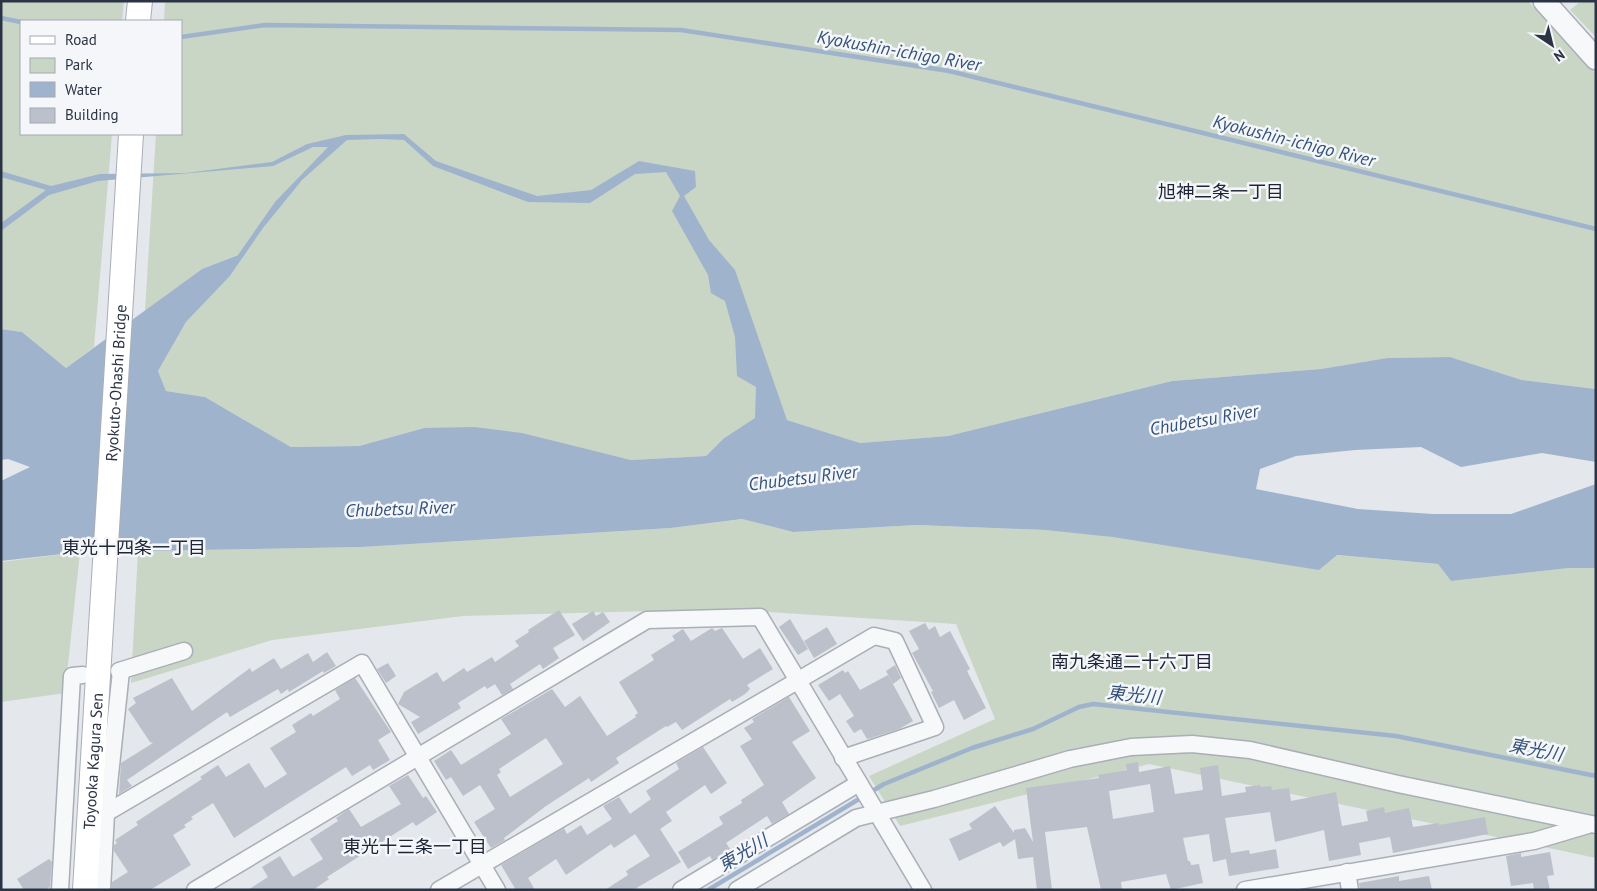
<svg xmlns="http://www.w3.org/2000/svg" width="1597" height="891" viewBox="0 0 1597 891" font-family="'PT Sans','Noto Sans JP',sans-serif">
	<rect width="100%" height="100%" fill="#e4e7ec"/>
	<g fill="#c9d6c5">
		<path d="M 1,1 L 124,1 L 122,21 L 21,21 L 21,134 L 112,134 L 94,347 L 66,368 L 22,332 L 1,329 Z"/>
		<path d="M 165,1 L 1528,1 L 1596,74 L 1596,389 L 1522,380 L 1450,357 L 1387,358 L 1321,369 L 1172,381 L 948,436 L 860,443 L 787,420 L 723,439 L 706,456 L 631,460 L 589,450 L 424,428 L 359,446 L 291,447 L 205,397 L 166,391 L 158,371 L 186,322 L 230,276 L 243,257 L 237,255 L 202,269 L 145,311 L 156,134 L 181,134 L 181,21 L 164,21 Z"/>
		<path d="M 1581,1 L 1596,1 L 1596,37 L 1570,10 Z"/>
		<path d="M 743,519 L 793,532 L 917,525 L 1045,530 L 1438,564 L 1451,581 L 1569,568 L 1596,568 L 1596,858 L 1149,764 L 900,826 L 869,776 L 995,719 L 956,624 L 768,612 L 652,611 L 463,616 L 272,640 L 131,683 L 138,551 L 362,547 L 671,528 Z"/>
		<path d="M 80,552 L 65,693 L 1,702 L 1,562 Z"/>
	</g>
	<path fill="#9fb4cc" fill-rule="evenodd" d="M 404,134 L 436,161 L 537,196 L 591,190 L 639,161 L 695,171 L 696,187 L 684,196 L 709,240 L 735,270 L 787,420 L 860,443 L 948,436 L 1172,381 L 1321,369 L 1387,358 L 1450,357 L 1522,380 L 1596,389 L 1596,462 L 1542,453 L 1461,467 L 1421,447 L 1355,450 L 1296,456 L 1260,469 L 1256,489 L 1358,509 L 1433,514 L 1511,514 L 1596,484 L 1596,568 L 1569,568 L 1451,581 L 1438,564 L 1337,555 L 1319,570 L 1113,537 L 1045,530 L 917,525 L 793,532 L 742,519 L 671,528 L 362,547 L 80,552 L 1,561 L 1,481 L 30,467 L 8,459 L 1,460 L 1,329 L 22,332 L 66,368 L 202,269 L 238,255 L 275,202 L 328,147 L 313,147 L 273,166 L 98,181 L 49,195 L 1,231 L 1,223 L 46,190 L 1,177 L 1,171 L 51,186 L 100,174 L 186,173 L 272,162 L 307,144 L 346,135 ZM 380,139 L 404,140 L 433,166 L 528,202 L 590,203 L 635,174 L 666,172 L 680,196 L 672,211 L 708,275 L 711,293 L 725,301 L 735,337 L 737,376 L 756,387 L 755,418 L 723,439 L 706,456 L 631,460 L 522,433 L 475,427 L 424,428 L 359,446 L 291,447 L 205,397 L 166,391 L 158,371 L 186,322 L 230,276 L 263,228 L 302,180 L 347,140 Z"/>
	<g fill="none" stroke-linecap="round" stroke-linejoin="round">
		<g stroke="#9fb4cc" stroke-width="4.5">
			<path d="M 1,18 L 21,22"/>
			<path d="M 181,37 L 265,25 L 681,30 L 949,71 L 1596,229"/>
			<path d="M 708,890 L 884,784 L 972,748 L 1033,729 L 1079,707 L 1093,704 L 1396,736 L 1596,776"/>
		</g>
	</g>
	<g fill="#bbc0ca" fill-rule="evenodd">
		<path d="M 559,610 L 575,635 L 553,648 L 559,658 L 543,669 L 540,664 L 510,684 L 513,689 L 502,695 L 495,684 L 487,689 L 485,686 L 458,703 L 461,708 L 418,734 L 411,722 L 420,717 L 398,704 L 404,692 L 437,672 L 443,682 L 464,668 L 467,672 L 492,657 L 495,662 L 519,646 L 515,641 L 529,632 L 528,630 Z"/>
		<path d="M 593,611 L 596,616 L 603,612 L 610,622 L 583,641 L 572,624 Z"/>
		<path d="M 790,619 L 808,649 L 798,655 L 779,627 Z"/>
		<path d="M 925,623 L 929,630 L 935,626 L 940,637 L 950,631 L 970,669 L 967,671 L 986,708 L 964,720 L 954,700 L 939,708 L 931,692 L 933,691 L 912,653 L 919,649 L 909,631 Z"/>
		<path d="M 827,627 L 837,644 L 814,658 L 804,641 Z"/>
		<path d="M 712,628 L 715,631 L 722,628 L 743,659 L 760,648 L 773,669 L 747,685 L 750,689 L 745,694 L 732,702 L 730,699 L 682,730 L 676,722 L 667,727 L 666,726 L 616,758 L 619,763 L 591,782 L 589,778 L 546,806 L 504,838 L 505,840 L 491,848 L 474,822 L 495,809 L 480,785 L 463,796 L 451,777 L 446,780 L 434,761 L 451,750 L 461,765 L 511,734 L 501,719 L 552,689 L 565,707 L 580,696 L 607,736 L 636,717 L 635,715 L 638,713 L 619,682 L 654,660 L 651,655 L 675,640 L 672,636 L 683,629 L 691,641 ZM 546,738 L 563,764 L 510,797 L 497,775 L 501,772 L 499,769 Z"/>
		<path d="M 327,652 L 336,666 L 324,673 L 323,671 L 289,692 L 288,689 L 281,694 L 278,689 L 230,717 L 227,712 L 127,780 L 132,786 L 119,794 L 121,763 L 153,743 L 150,742 L 128,709 L 136,703 L 133,698 L 172,678 L 192,711 L 250,668 L 252,672 L 274,658 L 281,669 L 308,653 L 313,662 Z"/>
		<path d="M 388,663 L 396,676 L 386,683 L 377,669 Z"/>
		<path d="M 895,665 L 901,678 L 893,684 L 886,671 Z"/>
		<path d="M 843,670 L 845,673 L 848,671 L 860,690 L 888,675 L 913,721 L 899,729 L 871,738 L 867,739 L 861,729 L 854,733 L 846,721 L 854,716 L 840,694 L 829,701 L 818,685 Z"/>
		<path d="M 355,678 L 391,732 L 378,740 L 390,760 L 373,770 L 370,765 L 352,776 L 346,767 L 234,838 L 213,803 L 191,817 L 193,819 L 184,825 L 186,827 L 173,835 L 191,865 L 150,890 L 112,890 L 112,882 L 128,872 L 114,851 L 114,845 L 117,843 L 115,840 L 138,825 L 136,822 L 202,779 L 200,777 L 218,765 L 226,777 L 249,763 L 265,788 L 287,774 L 270,748 L 296,732 L 292,725 L 311,713 L 313,716 L 340,699 L 335,690 Z"/>
		<path d="M 789,697 L 810,731 L 792,742 L 816,778 L 782,802 L 789,814 L 772,824 L 767,816 L 726,843 L 730,849 L 712,860 L 710,856 L 688,869 L 678,852 L 723,824 L 719,817 L 742,803 L 741,800 L 764,785 L 740,746 L 752,739 L 744,728 L 754,722 L 752,719 Z"/>
		<path d="M 703,747 L 727,783 L 711,794 L 705,785 L 666,812 L 672,821 L 660,829 L 681,862 L 633,890 L 605,890 L 628,875 L 626,871 L 650,856 L 635,834 L 614,848 L 611,844 L 566,875 L 556,859 L 528,878 L 535,890 L 516,890 L 501,865 L 564,828 L 567,834 L 581,825 L 587,835 L 612,819 L 603,806 L 619,797 L 630,814 L 651,799 L 646,791 L 679,769 L 676,763 Z"/>
		<path d="M 1138,762 L 1139,772 L 1170,766 L 1175,794 L 1203,790 L 1200,768 L 1218,765 L 1222,796 L 1246,792 L 1245,787 L 1260,785 L 1261,787 L 1271,786 L 1272,790 L 1289,788 L 1291,801 L 1336,792 L 1342,826 L 1368,821 L 1366,811 L 1384,807 L 1385,813 L 1409,808 L 1413,827 L 1439,823 L 1439,825 L 1485,817 L 1488,834 L 1393,853 L 1390,837 L 1359,843 L 1361,855 L 1329,861 L 1324,830 L 1275,842 L 1270,812 L 1225,818 L 1231,853 L 1249,850 L 1250,854 L 1276,849 L 1279,868 L 1229,876 L 1226,859 L 1213,862 L 1209,834 L 1183,838 L 1188,861 L 1190,861 L 1191,865 L 1199,864 L 1203,883 L 1171,890 L 1166,874 L 1121,882 L 1122,890 L 1101,890 L 1087,827 L 1045,832 L 1052,890 L 1037,890 L 1033,857 L 1018,859 L 1015,839 L 1003,847 L 1000,842 L 959,861 L 949,839 L 972,829 L 969,824 L 995,806 L 1014,833 L 1014,830 L 1025,828 L 1033,842 L 1026,788 L 1099,778 L 1098,775 L 1127,770 L 1126,764 ZM 1150,784 L 1154,812 L 1113,819 L 1109,791 Z"/>
		<path d="M 408,775 L 423,798 L 426,796 L 437,812 L 416,826 L 413,822 L 327,877 L 329,879 L 313,890 L 248,890 L 268,877 L 262,867 L 280,856 L 293,877 L 323,859 L 310,839 L 338,821 L 336,818 L 349,809 L 361,827 L 401,804 L 389,786 Z"/>
		<path d="M 1550,852 L 1554,875 L 1547,876 L 1550,890 L 1534,890 L 1533,883 L 1511,886 L 1506,856 L 1521,853 L 1521,857 Z"/>
		<path d="M 49,859 L 52,862 L 50,887 L 45,890 L 24,890 L 17,879 Z"/>
		<path d="M 1399,876 L 1399,881 L 1429,876 L 1432,890 L 1360,890 L 1359,883 Z"/>
	</g>
	<g fill="none" stroke-linecap="round" stroke-linejoin="round">
		<defs>
			<g id="minor">
				<path d="M 119,671 L 184,651"/>
				<path d="M 106,813 L 362,663 L 497,890"/>
				<path d="M 1347,872 L 1350,890"/>
				<path d="M 60,890 L 72,676 L 83,675"/>
				<path d="M 102,890 L 106,813 L 121,671"/>
				<path d="M 195,890 L 647,620 L 760,617 L 923,890"/>
				<path d="M 439,890 L 874,636 L 895,641 L 935,727 L 843,758"/>
				<path d="M 681,890 L 859,783"/>
				<path d="M 737,890 L 856,818 L 934,799 L 1070,759 L 1131,747 L 1192,744 L 1250,750 L 1398,784 L 1596,825"/>
				<path d="M 1245,890 L 1534,841 L 1588,825"/>
			</g>
			<path id="tertiary" d="M 1544,1 L 1596,59"/>
			<g id="secondary">
				<path d="M 138,21 L 140,1"/>
				<path id="s1" d="M 85,890 L 131,134"/>
			</g>
		</defs>
		<use href="#minor" stroke="#a9aeb7" stroke-width="19"/>
		<use href="#tertiary" stroke="#a9aeb7" stroke-width="24"/>
		<use href="#secondary" stroke="#a9aeb7" stroke-width="26"/>
		<use href="#minor" stroke="#f7f8fa" stroke-width="16"/>
		<use href="#tertiary" stroke="#f7f8fa" stroke-width="21"/>
		<use href="#secondary" stroke="#fff" stroke-width="24"/>
	</g>
	<g text-anchor="middle" stroke-width="5" stroke-linejoin="round" paint-order="stroke">
		<g font-size="16" fill="#2b3445" stroke="#f4f6f9">
			<text dy="6" stroke="none"><textPath href="#s1" startOffset="508">Ryokuto-Ohashi Bridge</textPath></text>
			<text dy="6" stroke="none"><textPath href="#s1" startOffset="129">Toyooka Kagura Sen</textPath></text>
		</g>
		<g font-size="18" font-style="italic" fill="#34527a" stroke="#f4f6f9">
			<text transform="translate(899 51) rotate(10)" y="6">Kyokushin-ichigo River</text>
			<text transform="translate(1294 141) rotate(14)" y="6">Kyokushin-ichigo River</text>
			<text transform="translate(1204 420) rotate(-10)" y="6">Chubetsu River</text>
			<text transform="translate(803 478) rotate(-7)" y="6">Chubetsu River</text>
			<text transform="translate(400 509) rotate(-2)" y="6">Chubetsu River</text>
			<text transform="translate(1134 695) rotate(6)" y="6">東光川</text>
			<text transform="translate(1536 750) rotate(11)" y="6">東光川</text>
			<text transform="translate(743 853) rotate(-31)" y="6">東光川</text>
		</g>
		<g font-size="18" fill="#1d2536" stroke="#f4f6f9">
			<text x="1221" y="198">旭神二条一丁目</text>
			<text x="134" y="554">東光十四条一丁目</text>
			<text x="1132" y="668">南九条通二十六丁目</text>
			<text x="415" y="853">東光十三条一丁目</text>
		</g>
	</g>
	<rect width="1597" height="891" fill="none" stroke="#2b3445" stroke-width="5"/>
	<rect x="20" y="20" width="162" height="115" fill="#f4f6f9" stroke="#a4a8b1"/>
	<rect x="30" y="36" width="25" height="8" fill="#ffffff" stroke="#a4a8b1"/>
	<text x="65" y="45" font-size="15" fill="#2b3445">Road</text>
	<rect x="30" y="58" width="25" height="15" fill="#c9d6c5" stroke="#a4a8b1"/>
	<text x="65" y="70" font-size="15" fill="#2b3445">Park</text>
	<rect x="30" y="82" width="25" height="15" fill="#9fb4cc" stroke="#a4a8b1"/>
	<text x="65" y="95" font-size="15" fill="#2b3445">Water</text>
	<rect x="30" y="108" width="25" height="15" fill="#bbc0ca" stroke="#a4a8b1"/>
	<text x="65" y="120" font-size="15" fill="#2b3445">Building</text>
	<g transform="translate(1552 45) rotate(145)" stroke="#f4f6f9" stroke-width="4" paint-order="stroke">
	<path d="M0-4L9 19L0 12L-9 19Z" fill="#2b3445"/>
	<text y="-8" font-size="14" font-weight="bold" text-anchor="middle" fill="#2b3445">N</text>
	</g>
</svg>
